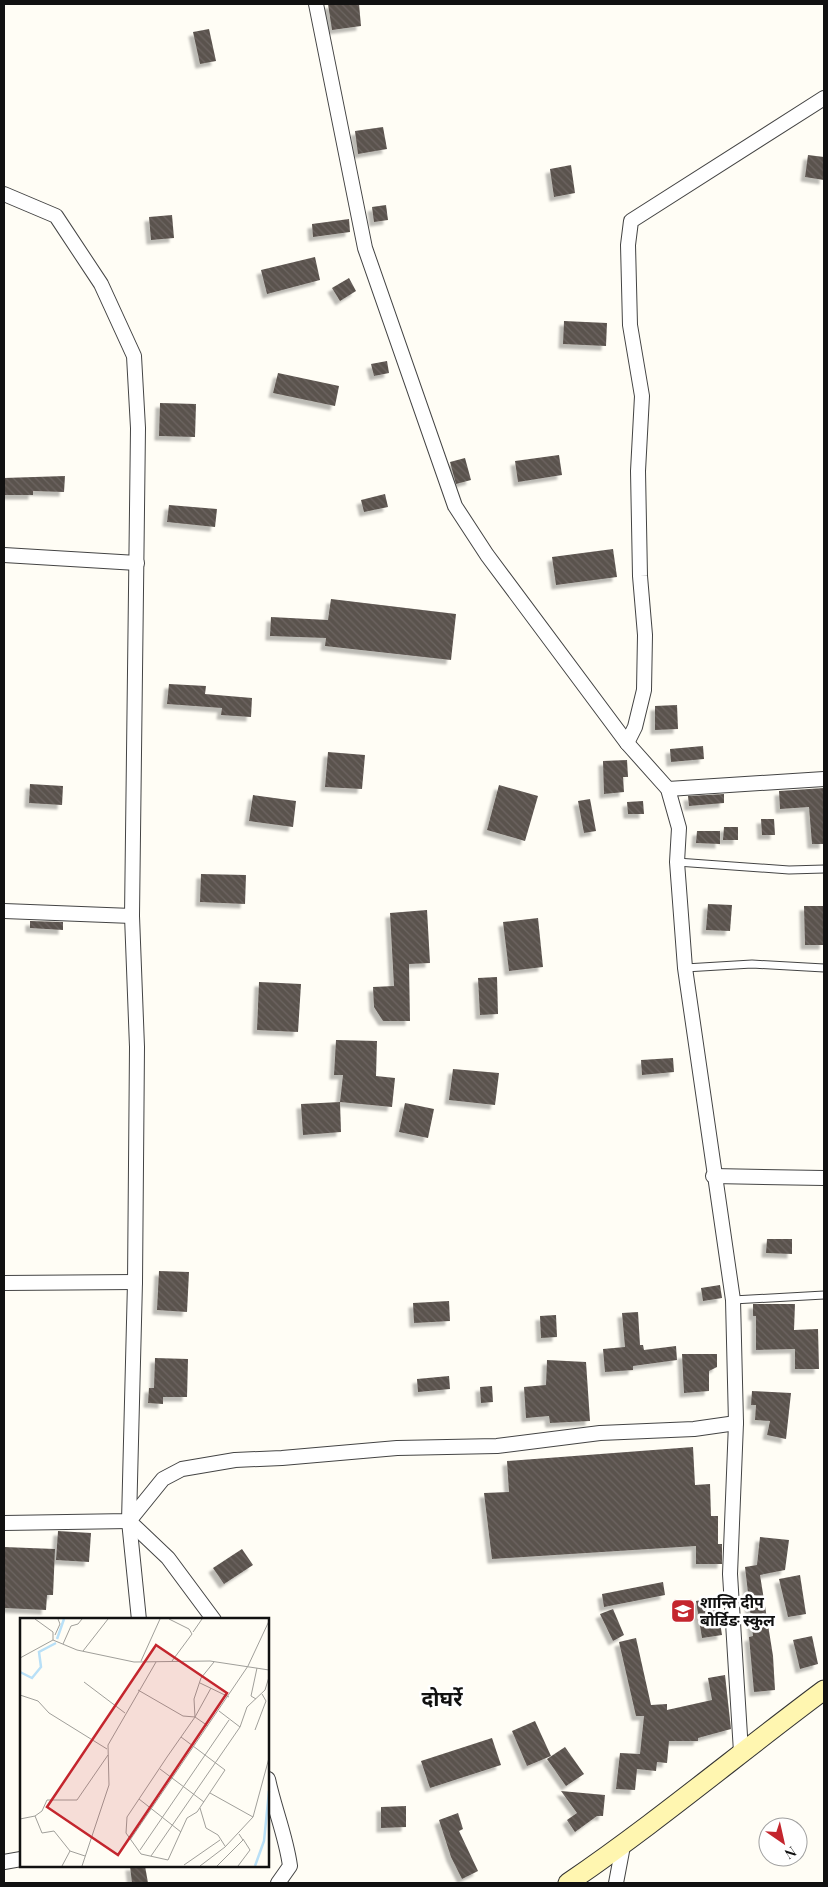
<svg xmlns="http://www.w3.org/2000/svg" width="828" height="1887" viewBox="0 0 828 1887" font-family="'Playfair Display','Noto Sans Devanagari',serif">
	<defs>
		<pattern id="building-back-hatch" width="6" height="6" patternUnits="userSpaceOnUse" patternTransform="scale(1.25)"><rect width="6" height="6" fill="#5a524d"/><path d="M-1 5l2 2M0 0l6 6M5-1l2 2" fill="none" stroke="#6d6662"/></pattern>
		<filter id="shadow"><feDropShadow dx="-4.5" dy="4.5" stdDeviation="1" flood-color="#0004"/></filter>
	</defs>
	<rect width="100%" height="100%" fill="#fffdf5"/>
	<g fill="url(#building-back-hatch)" filter="url(#shadow)">
		<path d="M 328,4 L 359,4 L 361,26 L 332,30 Z"/>
		<path d="M 209,29 L 216,61 L 200,64 L 193,32 Z"/>
		<path d="M 383,127 L 387,149 L 358,154 L 355,131 Z"/>
		<path d="M 808,155 L 824,157 L 824,180 L 805,177 Z"/>
		<path d="M 571,165 L 575,193 L 554,197 L 550,169 Z"/>
		<path d="M 386,205 L 388,220 L 374,222 L 372,207 Z"/>
		<path d="M 172,215 L 174,238 L 151,240 L 149,217 Z"/>
		<path d="M 349,219 L 350,232 L 313,237 L 312,224 Z"/>
		<path d="M 315,257 L 320,280 L 267,294 L 261,270 Z"/>
		<path d="M 349,278 L 356,291 L 340,301 L 332,288 Z"/>
		<path d="M 564,321 L 607,323 L 606,346 L 563,344 Z"/>
		<path d="M 387,361 L 389,373 L 374,376 L 371,364 Z"/>
		<path d="M 278,373 L 339,386 L 335,406 L 273,393 Z"/>
		<path d="M 160,403 L 196,404 L 195,437 L 159,436 Z"/>
		<path d="M 559,455 L 562,475 L 518,482 L 515,461 Z"/>
		<path d="M 465,458 L 471,480 L 456,484 L 450,462 Z"/>
		<path d="M 65,476 L 64,492 L 33,491 L 33,495 L 4,495 L 4,478 Z"/>
		<path d="M 385,494 L 388,507 L 364,512 L 361,500 Z"/>
		<path d="M 169,505 L 217,509 L 215,527 L 167,522 Z"/>
		<path d="M 613,549 L 617,577 L 556,585 L 552,557 Z"/>
		<path d="M 331,599 L 456,614 L 451,660 L 325,646 L 326,638 L 270,636 L 271,617 L 328,620 Z"/>
		<path d="M 169,684 L 206,686 L 205,694 L 252,698 L 251,717 L 221,715 L 222,708 L 167,704 Z"/>
		<path d="M 677,705 L 678,729 L 655,730 L 655,706 Z"/>
		<path d="M 703,746 L 704,759 L 671,762 L 670,749 Z"/>
		<path d="M 328,752 L 365,755 L 362,789 L 325,787 Z"/>
		<path d="M 627,760 L 628,777 L 623,777 L 624,792 L 604,794 L 603,761 Z"/>
		<path d="M 30,784 L 63,786 L 62,805 L 29,803 Z"/>
		<path d="M 499,785 L 538,796 L 525,841 L 487,830 Z"/>
		<path d="M 824,788 L 824,844 L 812,844 L 809,807 L 780,809 L 779,791 Z"/>
		<path d="M 724,794 L 724,803 L 689,806 L 688,796 Z"/>
		<path d="M 253,795 L 296,801 L 293,827 L 249,821 Z"/>
		<path d="M 590,799 L 596,831 L 584,833 L 578,801 Z"/>
		<path d="M 643,801 L 644,814 L 628,814 L 627,802 Z"/>
		<path d="M 761,819 L 774,819 L 775,835 L 762,835 Z"/>
		<path d="M 724,827 L 738,827 L 738,840 L 723,840 Z"/>
		<path d="M 697,831 L 720,831 L 720,844 L 696,843 Z"/>
		<path d="M 201,874 L 246,875 L 245,904 L 200,902 Z"/>
		<path d="M 708,904 L 732,905 L 730,931 L 706,930 Z"/>
		<path d="M 804,906 L 824,906 L 824,945 L 805,945 Z"/>
		<path d="M 427,910 L 430,963 L 409,964 L 410,1021 L 383,1021 L 374,1007 L 373,987 L 394,986 L 390,913 Z"/>
		<path d="M 538,918 L 543,967 L 509,971 L 503,922 Z"/>
		<path d="M 30,921 L 63,922 L 63,930 L 30,928 Z"/>
		<path d="M 497,977 L 498,1014 L 480,1015 L 478,978 Z"/>
		<path d="M 259,982 L 301,984 L 298,1032 L 257,1030 Z"/>
		<path d="M 336,1040 L 377,1041 L 376,1076 L 395,1078 L 392,1107 L 340,1102 L 343,1075 L 334,1075 Z"/>
		<path d="M 673,1058 L 674,1072 L 642,1075 L 641,1060 Z"/>
		<path d="M 453,1069 L 499,1073 L 495,1105 L 449,1100 Z"/>
		<path d="M 340,1102 L 341,1132 L 303,1135 L 301,1104 Z"/>
		<path d="M 405,1103 L 434,1109 L 428,1138 L 399,1132 Z"/>
		<path d="M 767,1239 L 792,1239 L 792,1254 L 766,1253 Z"/>
		<path d="M 159,1271 L 189,1272 L 187,1312 L 157,1310 Z"/>
		<path d="M 720,1285 L 722,1298 L 703,1301 L 701,1288 Z"/>
		<path d="M 449,1301 L 450,1321 L 414,1323 L 413,1303 Z"/>
		<path d="M 753,1304 L 795,1304 L 794,1330 L 818,1329 L 819,1369 L 795,1369 L 795,1349 L 756,1350 L 756,1316 L 753,1316 Z"/>
		<path d="M 638,1312 L 640,1345 L 643,1345 L 644,1350 L 676,1346 L 677,1360 L 633,1366 L 633,1370 L 605,1372 L 603,1349 L 625,1347 L 622,1313 Z"/>
		<path d="M 556,1315 L 557,1337 L 541,1338 L 540,1316 Z"/>
		<path d="M 682,1354 L 717,1354 L 717,1367 L 709,1371 L 709,1391 L 684,1393 Z"/>
		<path d="M 155,1358 L 188,1359 L 187,1397 L 163,1397 L 163,1404 L 148,1403 L 149,1388 L 154,1388 Z"/>
		<path d="M 547,1360 L 586,1362 L 590,1421 L 550,1423 L 549,1416 L 526,1418 L 524,1387 L 546,1385 Z"/>
		<path d="M 449,1376 L 450,1389 L 418,1392 L 417,1379 Z"/>
		<path d="M 492,1386 L 493,1402 L 481,1403 L 480,1387 Z"/>
		<path d="M 752,1391 L 791,1393 L 786,1439 L 767,1435 L 770,1421 L 755,1420 L 756,1405 L 751,1405 Z"/>
		<path d="M 693,1447 L 695,1485 L 710,1484 L 711,1516 L 718,1516 L 718,1544 L 722,1544 L 722,1564 L 696,1564 L 696,1546 L 492,1559 L 484,1493 L 509,1492 L 507,1461 Z"/>
		<path d="M 58,1531 L 91,1533 L 89,1562 L 56,1560 Z"/>
		<path d="M 760,1537 L 789,1540 L 785,1570 L 760,1575 L 773,1656 L 775,1690 L 754,1692 L 749,1637 L 753,1636 L 745,1567 L 757,1565 Z"/>
		<path d="M 4,1547 L 55,1549 L 53,1595 L 47,1595 L 46,1610 L 5,1608 Z"/>
		<path d="M 242,1549 L 253,1565 L 224,1584 L 213,1568 Z"/>
		<path d="M 800,1575 L 806,1614 L 788,1617 L 779,1579 Z"/>
		<path d="M 663,1582 L 665,1595 L 604,1607 L 602,1594 Z"/>
		<path d="M 716,1597 L 722,1635 L 702,1638 L 696,1601 Z"/>
		<path d="M 613,1609 L 624,1635 L 613,1641 L 600,1614 Z"/>
		<path d="M 812,1636 L 818,1664 L 800,1669 L 793,1640 Z"/>
		<path d="M 636,1638 L 651,1705 L 667,1704 L 667,1710 L 712,1700 L 708,1678 L 725,1675 L 731,1729 L 698,1738 L 698,1741 L 669,1741 L 667,1763 L 657,1762 L 656,1771 L 637,1769 L 635,1790 L 616,1789 L 620,1753 L 640,1754 L 644,1716 L 636,1716 L 619,1642 Z"/>
		<path d="M 535,1721 L 551,1756 L 527,1766 L 512,1731 Z"/>
		<path d="M 492,1738 L 501,1765 L 430,1788 L 421,1761 Z"/>
		<path d="M 565,1747 L 584,1774 L 566,1786 L 547,1759 Z"/>
		<path d="M 561,1791 L 605,1795 L 603,1816 L 597,1816 L 575,1832 L 567,1820 L 577,1813 Z"/>
		<path d="M 406,1806 L 406,1827 L 381,1828 L 381,1807 Z"/>
		<path d="M 458,1813 L 463,1829 L 459,1831 L 478,1871 L 462,1879 L 451,1857 L 439,1820 Z"/>
		<path d="M 130,1866 L 145,1866 L 148,1883 L 132,1883 Z"/>
	</g>
	<g fill="none" stroke-linecap="round" stroke-linejoin="round">
		<defs>
			<g id="service">
				<path d="M 677,862 L 789,870 L 824,869"/>
				<path d="M 685,968 L 752,964 L 824,968"/>
				<path d="M 733,1300 L 824,1295"/>
			</g>
			<g id="minor">
				<path d="M 316,4 L 365,248 L 455,506 L 487,555 L 627,743 L 668,789 L 679,828 L 677,862 L 685,968 L 733,1300 L 736,1423 L 730,1574 L 741,1752"/>
				<path d="M 4,194 L 56,216 L 101,284 L 134,356 L 138,428 L 132,916 L 137,1047 L 135,1282 L 129,1521 L 139,1620"/>
				<path d="M 4,555 L 137,563"/>
				<path d="M 627,743 L 635,727 L 644,690 L 645,635 L 640,576 L 638,471 L 642,396 L 630,325 L 628,245 L 631,221 L 824,98"/>
				<path d="M 668,789 L 824,779"/>
				<path d="M 4,911 L 132,916"/>
				<path d="M 713,1176 L 824,1178"/>
				<path d="M 4,1283 L 135,1282"/>
				<path d="M 129,1521 L 168,1558 L 214,1620"/>
				<path d="M 4,1523 L 129,1521 L 163,1479 L 182,1469 L 235,1460 L 282,1458 L 397,1448 L 497,1446 L 600,1433 L 694,1429 L 736,1423"/>
				<path d="M 268,1779 C 274,1808 286,1836 290,1866 L 278,1883"/>
				<path d="M 4,1862 L 21,1859"/>
				<path d="M 616,1883 L 623,1846"/>
			</g>
			<path id="secondary" d="M 568,1883 C 656,1823 738,1754 824,1690"/>
		</defs>
		<use href="#service" stroke="#444" stroke-width="9"/>
		<use href="#minor" stroke="#444" stroke-width="16"/>
		<use href="#secondary" stroke="#333" stroke-width="21"/>
		<use href="#service" stroke="#fff" stroke-width="7"/>
		<use href="#minor" stroke="#fff" stroke-width="14"/>
		<use href="#secondary" stroke="#fff6b0" stroke-width="19"/>
	</g>
	<defs>
		<symbol id="school-square" viewBox="-11 -11 22 22"><rect x="-9" y="-9" width="18" height="18" rx="4" fill="#c4262e" stroke="#fff"/><path d="M0-5L7-2L0 1L-7-2ZM-4 1L0 2.5L4 1V4Q0 6-4 4Z" fill="#fff"/></symbol>
	</defs>
	<g fill-rule="evenodd">
		<use href="#school-square" x="669" y="1597" width="28" height="28"/>
	</g>
	<g text-anchor="middle" stroke-width="5" stroke-linejoin="round" paint-order="stroke">
		<g font-size="16" font-weight="bold" fill="#111" stroke="#fff" text-anchor="start">
			<text x="700" y="1608">शान्ति दीप<tspan x="700" dy="18">बोर्डिङ स्कुल</tspan></text>
		</g>
		<g font-size="21" font-weight="bold" fill="#111" stroke="#fff">
			<text x="442" y="1706">दोघर्रे</text>
		</g>
	</g>
	<g transform="translate(20 1618)">
		<rect width="249" height="249" fill="#fffdf5"/>
		<path fill="none" stroke="#b9e0f7" stroke-width="2.5" d="M 37,21 L 44,1M 0,54 L 12,60 L 21,49 L 19,34 L 36,25M 235,248 L 244,223 L 249,173"/>
		<path fill="none" stroke="#a09f9a" stroke-width="1" d="M 15,1 L 33,14 L 33,22M 149,1 L 169,11 L 172,16 L 152,43M 173,14 L 182,1M 35,17 L 40,6 L 38,1M 43,26 L 51,8 L 58,6 L 62,1M 63,33 L 88,1M 0,40 L 33,22 L 57,32 L 114,44 L 190,43 L 249,52M 121,43 L 140,1M 228,48 L 249,3M 64,64 L 105,95M 180,65 L 209,79M 118,72 L 163,98 L 175,99 L 188,108M 0,77 L 18,83 L 29,95 L 87,131M 236,81 L 231,78 L 237,50M 199,93 L 220,109M 175,99 L 174,81 L 181,60 L 194,44M 235,112 L 246,83 L 242,76M 161,119 L 205,152 L 177,194 L 167,200 L 148,242 L 121,236 L 106,215 L 107,199 L 147,139 L 175,99 L 191,70M 140,151 L 184,184M 190,175 L 233,199M 119,181 L 161,214M 180,190 L 186,210 L 198,217 L 205,228M 15,198 L 22,215 L 34,213 L 50,233M 0,201 L 15,198 L 22,193 L 27,182 L 57,182 L 88,137M 110,222 L 228,48M 120,232 L 209,102M 131,238 L 220,109 L 227,89 L 245,72 L 249,59M 164,247 L 200,222M 42,248 L 50,233 L 65,238M 62,248 L 89,167 L 88,127 L 136,44M 180,248 L 205,229 L 233,199 L 249,140M 197,248 L 223,222 L 219,216M 218,248 L 230,232 L 223,221"/>
		<path fill="#c4262e" fill-opacity="0.15" stroke="#c4262e" stroke-width="2.5" d="M 136,27 L 207,75 L 98,237 L 27,189 Z"/>
		<rect width="249" height="249" fill="none" stroke="#111" stroke-width="2.5"/>
	</g>
	<rect width="828" height="1887" fill="none" stroke="#111111" stroke-width="10"/>
	<g transform="translate(783 1842) rotate(146)"><circle r="24" fill="#ffffff" stroke="#a0a0a0"/>
	<path d="M0-4L9 19L0 12L-9 19Z" fill="#c4262e"/>
	<text y="-8" font-size="14" font-weight="bold" text-anchor="middle" fill="#111111">N</text>
	</g>
</svg>
